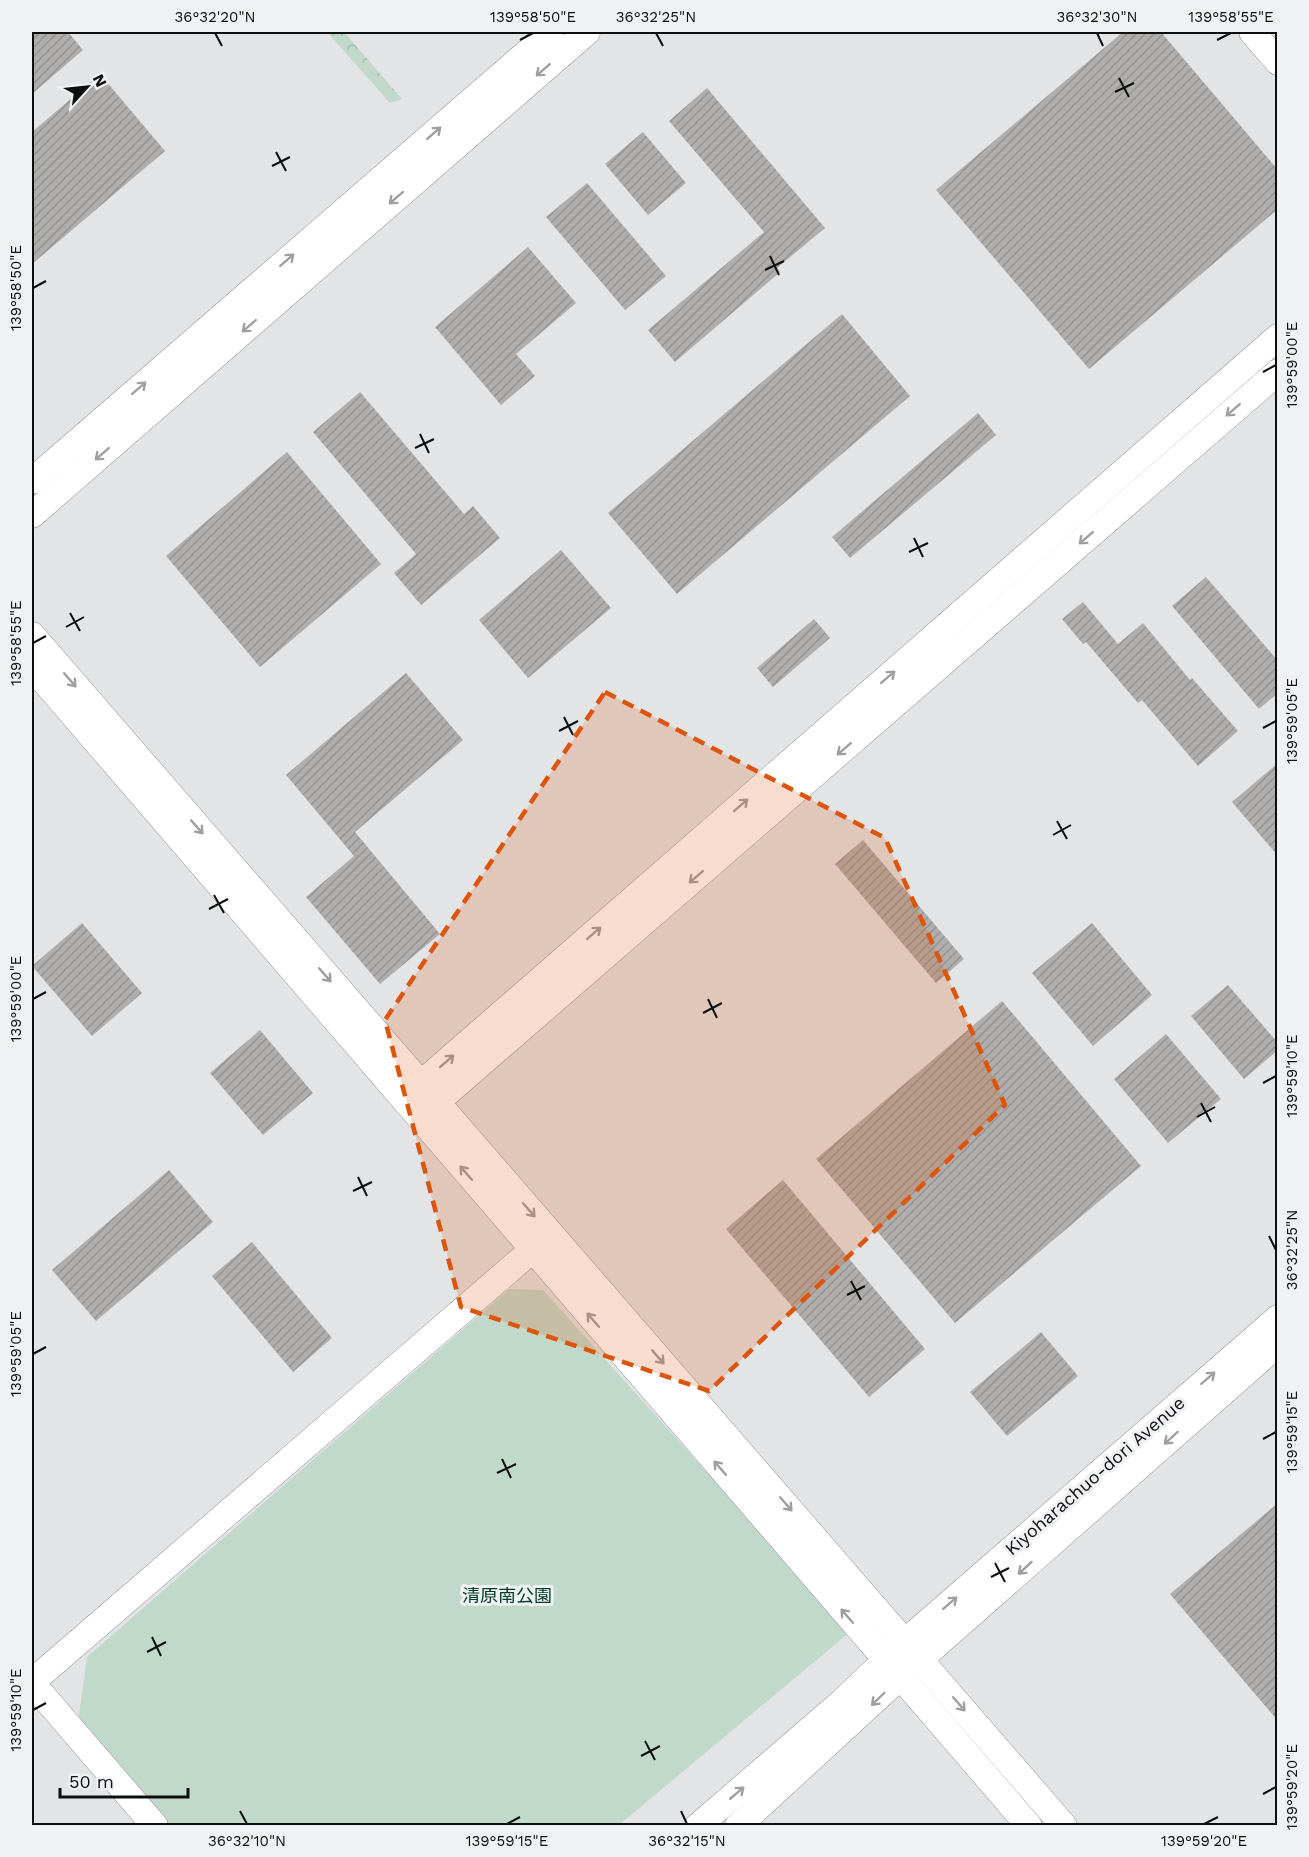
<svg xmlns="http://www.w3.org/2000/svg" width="1309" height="1857" viewBox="0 0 1309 1857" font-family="'Work Sans','Noto Sans JP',sans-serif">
	<defs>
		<pattern id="forest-crowns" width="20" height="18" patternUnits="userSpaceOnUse" patternTransform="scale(1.5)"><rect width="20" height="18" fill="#c1d9cb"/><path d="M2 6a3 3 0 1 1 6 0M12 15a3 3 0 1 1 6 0" fill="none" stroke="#a5b9ad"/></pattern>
		<pattern id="building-hatch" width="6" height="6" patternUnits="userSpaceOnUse" patternTransform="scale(1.5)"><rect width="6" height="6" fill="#b0aeac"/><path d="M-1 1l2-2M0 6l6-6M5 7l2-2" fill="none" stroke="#969493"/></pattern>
	</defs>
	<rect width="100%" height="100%" fill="#e2e4e6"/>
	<path fill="url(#forest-crowns)" d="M 327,32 L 344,32 L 402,99 L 390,103 Z"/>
	<path fill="#c1d9cb" d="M 509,1289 L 543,1290 L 850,1632 L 619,1825 L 169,1825 L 78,1721 L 87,1657 Z"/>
	<g fill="url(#building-hatch)">
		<path d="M 32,32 L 68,32 L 83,50 L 32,94 Z"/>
		<path d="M 1123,32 L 1161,32 L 1278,170 L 1278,209 L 1089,369 L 936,190 Z"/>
		<path d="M 100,74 L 165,151 L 32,264 L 32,132 Z"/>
		<path d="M 707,88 L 825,228 L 777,268 L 780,272 L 675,362 L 648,330 L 764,232 L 669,121 Z"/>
		<path d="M 643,132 L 686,183 L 648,215 L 605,164 Z"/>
		<path d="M 587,183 L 666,276 L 625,310 L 546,217 Z"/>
		<path d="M 528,247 L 576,303 L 516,354 L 535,376 L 501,405 L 435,327 Z"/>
		<path d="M 842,314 L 910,396 L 677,594 L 608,513 Z"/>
		<path d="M 360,392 L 464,514 L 473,506 L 500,538 L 421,605 L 394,573 L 416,554 L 313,432 Z"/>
		<path d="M 978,413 L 996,435 L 850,558 L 832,537 Z"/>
		<path d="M 287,452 L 381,564 L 260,667 L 166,556 Z"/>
		<path d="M 561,550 L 611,608 L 528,678 L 479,620 Z"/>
		<path d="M 1206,577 L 1278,661 L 1278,693 L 1259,709 L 1172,606 Z"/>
		<path d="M 1083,602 L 1118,644 L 1143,623 L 1190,680 L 1192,678 L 1238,731 L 1198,766 L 1142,700 L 1138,703 L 1086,642 L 1083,644 L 1062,619 Z"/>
		<path d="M 814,619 L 830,638 L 773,687 L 757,668 Z"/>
		<path d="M 406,673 L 463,740 L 355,832 L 440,934 L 380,984 L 306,897 L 354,856 L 286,775 Z"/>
		<path d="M 1278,763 L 1278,856 L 1232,802 Z"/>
		<path d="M 863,840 L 964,959 L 936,983 L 835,864 Z"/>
		<path d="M 82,923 L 142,993 L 92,1036 L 32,966 Z"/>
		<path d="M 1092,923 L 1152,995 L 1093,1046 L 1032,973 Z"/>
		<path d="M 1228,985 L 1278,1043 L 1278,1050 L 1244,1079 L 1191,1016 Z"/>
		<path d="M 1002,1001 L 1141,1166 L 955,1323 L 816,1159 Z"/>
		<path d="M 260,1030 L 313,1093 L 263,1135 L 210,1073 Z"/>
		<path d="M 1166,1034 L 1221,1099 L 1168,1143 L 1114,1079 Z"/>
		<path d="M 169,1170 L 213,1222 L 96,1321 L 52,1270 Z"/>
		<path d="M 783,1180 L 925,1349 L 869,1397 L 726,1229 Z"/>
		<path d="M 252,1242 L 332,1338 L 293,1372 L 212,1276 Z"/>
		<path d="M 1041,1332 L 1078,1376 L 1007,1436 L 970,1392 Z"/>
		<path d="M 1278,1503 L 1278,1721 L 1170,1594 Z"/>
	</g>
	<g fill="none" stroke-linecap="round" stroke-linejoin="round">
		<defs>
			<g id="minor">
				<path d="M 1252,32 L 1278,62"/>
				<path d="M 32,481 L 551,32"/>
				<path d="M 32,515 L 587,32"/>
				<path d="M 32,635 L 1064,1826"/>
				<path d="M 32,667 L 1029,1826"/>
				<path d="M 408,1095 L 1278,337"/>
				<path d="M 424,1113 L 1278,372"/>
				<path d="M 32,1682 L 545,1239"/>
				<path d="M 32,1683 L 155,1826"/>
				<path d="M 698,1826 L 843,1701 L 906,1641 L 1278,1318"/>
				<path d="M 738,1826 L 900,1677 L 1278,1344"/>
			</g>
		</defs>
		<use href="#minor" stroke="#949698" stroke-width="27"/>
		<use href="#minor" stroke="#fff" stroke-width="26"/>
	</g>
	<defs><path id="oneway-shaft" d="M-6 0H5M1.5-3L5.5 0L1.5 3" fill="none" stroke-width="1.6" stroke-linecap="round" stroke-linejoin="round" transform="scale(1.5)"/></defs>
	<g stroke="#9e9f9f">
		<use href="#oneway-shaft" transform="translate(543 70) rotate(139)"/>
		<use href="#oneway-shaft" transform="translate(434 133) rotate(-41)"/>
		<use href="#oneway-shaft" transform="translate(396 198) rotate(139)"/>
		<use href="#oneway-shaft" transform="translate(287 260) rotate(-41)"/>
		<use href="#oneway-shaft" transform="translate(249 326) rotate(139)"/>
		<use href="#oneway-shaft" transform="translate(139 388) rotate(-41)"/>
		<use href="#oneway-shaft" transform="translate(1233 410) rotate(139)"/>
		<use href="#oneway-shaft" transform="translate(102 454) rotate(139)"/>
		<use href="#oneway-shaft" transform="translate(1086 538) rotate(139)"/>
		<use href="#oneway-shaft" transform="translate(888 677) rotate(-41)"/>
		<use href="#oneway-shaft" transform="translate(70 680) rotate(49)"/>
		<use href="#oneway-shaft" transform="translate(844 749) rotate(139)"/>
		<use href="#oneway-shaft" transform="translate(741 805) rotate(-41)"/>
		<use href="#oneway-shaft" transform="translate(197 827) rotate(49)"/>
		<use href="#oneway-shaft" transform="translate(696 877) rotate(139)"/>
		<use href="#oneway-shaft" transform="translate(594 933) rotate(-41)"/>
		<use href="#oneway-shaft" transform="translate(325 975) rotate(49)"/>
		<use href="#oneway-shaft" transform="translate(447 1061) rotate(-41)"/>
		<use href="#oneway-shaft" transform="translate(466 1173) rotate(-131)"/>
		<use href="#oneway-shaft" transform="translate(529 1210) rotate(49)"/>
		<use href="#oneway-shaft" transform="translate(593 1320) rotate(-131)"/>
		<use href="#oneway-shaft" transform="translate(658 1357) rotate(49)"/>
		<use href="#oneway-shaft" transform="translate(1208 1378) rotate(-41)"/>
		<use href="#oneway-shaft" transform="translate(1171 1438) rotate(138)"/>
		<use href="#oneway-shaft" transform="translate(720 1468) rotate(-131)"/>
		<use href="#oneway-shaft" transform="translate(786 1504) rotate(49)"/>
		<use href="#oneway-shaft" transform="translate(1025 1568) rotate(138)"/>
		<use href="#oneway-shaft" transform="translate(950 1603) rotate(-41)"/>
		<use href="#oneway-shaft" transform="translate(847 1616) rotate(-131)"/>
		<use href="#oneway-shaft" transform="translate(878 1699) rotate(136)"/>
		<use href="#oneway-shaft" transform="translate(959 1704) rotate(49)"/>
		<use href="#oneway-shaft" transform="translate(737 1793) rotate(-40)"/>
	</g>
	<path fill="#dd550c" fill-opacity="0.2" stroke="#dd550c" stroke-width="4.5" stroke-dasharray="12 8" stroke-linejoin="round" d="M 605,692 L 885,838 L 1005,1105 L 709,1391 L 461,1307 L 385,1020 Z"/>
	<path fill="none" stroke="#0d0e0e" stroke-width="2" d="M 215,33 L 222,46M 656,33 L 663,46M 1097,33 L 1103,46M 520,40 L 533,33M 1217,40 L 1231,33M 1119,78 L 1129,97M 1115,92 L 1134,83M 276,152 L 286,171M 272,166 L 290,157M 770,256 L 779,275M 765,270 L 784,261M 33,288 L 46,281M 1263,372 L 1276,365M 420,434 L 429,453M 415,448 L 434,439M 914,538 L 923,557M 909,552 L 928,543M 70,613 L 80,631M 66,627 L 84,617M 33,643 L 46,636M 564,717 L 573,735M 1263,728 L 1276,721M 559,731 L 578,721M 1057,821 L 1067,839M 1053,835 L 1071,825M 214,895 L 224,913M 209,909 L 228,899M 33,999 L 46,992M 708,999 L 717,1018M 703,1013 L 722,1003M 1263,1083 L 1276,1076M 1201,1103 L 1211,1122M 1197,1117 L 1215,1107M 358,1177 L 367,1196M 353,1191 L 372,1182M 1269,1236 L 1276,1250M 851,1281 L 861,1300M 847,1295 L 865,1286M 33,1354 L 46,1347M 1263,1439 L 1276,1432M 502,1459 L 511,1478M 497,1473 L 516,1464M 995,1563 L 1005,1582M 991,1577 L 1009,1568M 152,1637 L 161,1656M 147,1652 L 166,1642M 33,1710 L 46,1703M 645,1741 L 655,1760M 641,1756 L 660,1746M 1263,1794 L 1276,1787M 240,1811 L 247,1824M 681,1811 L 687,1824M 507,1824 L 520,1817M 1204,1824 L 1218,1817"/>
	<g text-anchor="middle" stroke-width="6" stroke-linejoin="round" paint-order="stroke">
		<g font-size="18" fill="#0d0e0e" stroke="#eff1f3">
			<text transform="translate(1095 1476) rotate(-41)" y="6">Kiyoharachuo-dori Avenue</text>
		</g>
		<g font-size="18" fill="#014027" stroke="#eff1f3">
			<text x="507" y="1602">清原南公園</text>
		</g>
	</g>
	<rect width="1309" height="1857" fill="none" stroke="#eff1f3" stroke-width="66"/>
	<g transform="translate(87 87) rotate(63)" stroke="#eff1f3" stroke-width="4.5" paint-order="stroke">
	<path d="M0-4.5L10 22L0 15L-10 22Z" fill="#0d0e0e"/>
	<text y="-9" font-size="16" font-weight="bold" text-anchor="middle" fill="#0d0e0e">N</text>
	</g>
	<path d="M60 1788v9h128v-9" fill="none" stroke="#0d0e0e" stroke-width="3"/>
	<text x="69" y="1788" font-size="18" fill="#0d0e0e" stroke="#eff1f3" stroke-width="4.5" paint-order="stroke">50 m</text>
	<rect x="33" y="33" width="1243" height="1791" fill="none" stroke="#0d0e0e" stroke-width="2"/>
	<g font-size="15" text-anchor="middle" fill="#0d0e0e">
		<text x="215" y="22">36°32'20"N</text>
		<text x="533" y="22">139°58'50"E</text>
		<text x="656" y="22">36°32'25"N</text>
		<text x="1097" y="22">36°32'30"N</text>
		<text x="1231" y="22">139°58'55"E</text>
		<text transform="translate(16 288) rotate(-90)" y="5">139°58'50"E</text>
		<text transform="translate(1292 365) rotate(-90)" y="5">139°59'00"E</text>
		<text transform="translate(16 643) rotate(-90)" y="5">139°58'55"E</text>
		<text transform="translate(1292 721) rotate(-90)" y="5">139°59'05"E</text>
		<text transform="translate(16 999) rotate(-90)" y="5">139°59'00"E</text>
		<text transform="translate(1292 1076) rotate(-90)" y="5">139°59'10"E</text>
		<text transform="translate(1292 1250) rotate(-90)" y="5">36°32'25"N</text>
		<text transform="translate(16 1354) rotate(-90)" y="5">139°59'05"E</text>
		<text transform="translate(1292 1432) rotate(-90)" y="5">139°59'15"E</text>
		<text transform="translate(16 1710) rotate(-90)" y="5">139°59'10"E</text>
		<text transform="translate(1292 1787) rotate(-90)" y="5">139°59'20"E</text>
		<text x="247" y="1846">36°32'10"N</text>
		<text x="507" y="1846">139°59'15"E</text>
		<text x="687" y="1846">36°32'15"N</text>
		<text x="1204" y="1846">139°59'20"E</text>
	</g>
</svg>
